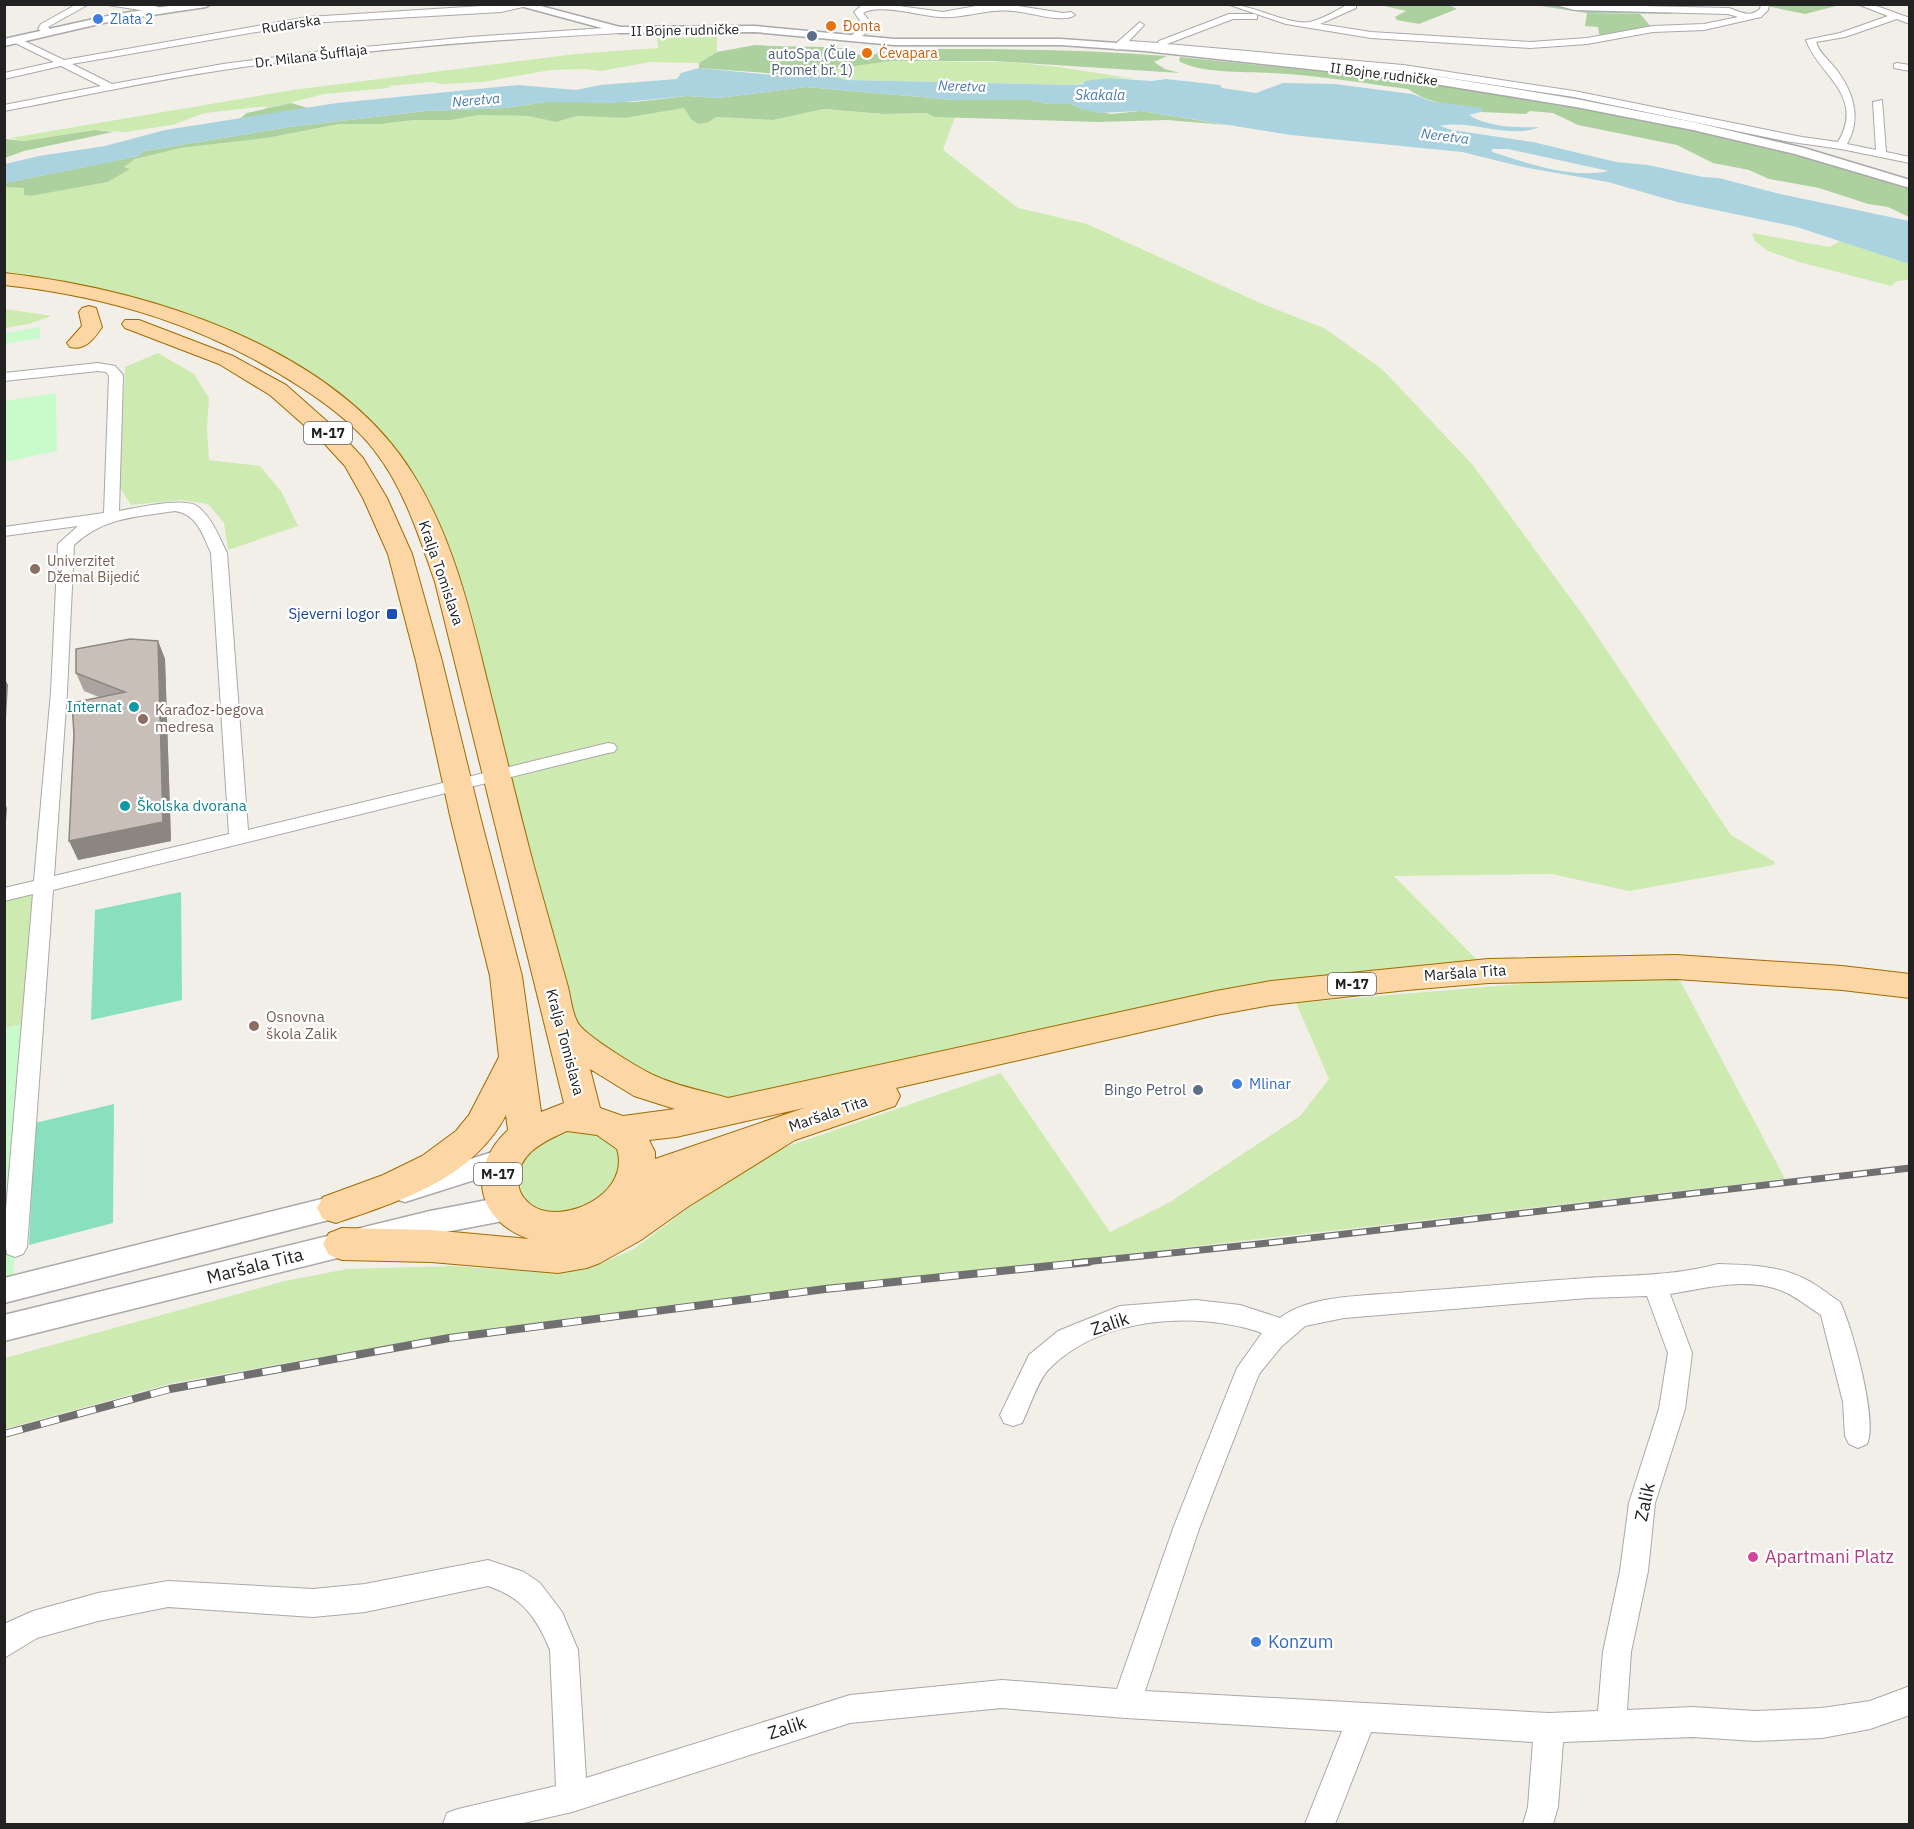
<svg xmlns="http://www.w3.org/2000/svg" width="1914" height="1829" viewBox="0 0 1914 1829" font-family="'IBM Plex Sans',sans-serif">
	<rect width="100%" height="100%" fill="#f2efe9"/>
	<g fill="#cdebb0">
		<path d="M 717,37 L 717,52 L 699,63 L 650,62 L 601,71 L 585,69 L 551,70 L 483,82 L 442,84 L 432,82 L 388,86 L 389,88 L 324,94 L 262,110 L 268,106 L 205,113 L 172,125 L 125,132 L 95,130 L 24,141 L 10,138 L 293,90 L 575,54 L 658,48 L 657,38 Z"/>
		<path d="M 891,61 L 1009,62 L 1059,67 L 1135,79 L 1108,78 L 1073,85 L 847,80 L 816,74 L 809,69 Z"/>
		<path d="M 684,108 L 691,119 L 709,122 L 716,117 L 773,120 L 824,109 L 884,114 L 927,113 L 934,117 L 955,117 L 943,150 L 1018,208 L 1087,224 L 1262,304 L 1324,328 L 1382,369 L 1472,464 L 1585,618 L 1731,835 L 1775,862 L 1774,865 L 1629,891 L 1552,874 L 1394,876 L 1488,971 L 1271,993 L 728,1112 L 564,1032 L 485,728 L 398,470 L 331,399 L 180,318 L 5,279 L 5,187 L 25,188 L 31,196 L 108,182 L 129,169 L 124,167 L 135,159 L 181,148 L 267,138 L 339,124 L 381,124 L 414,120 L 451,120 L 480,115 L 528,116 L 556,122 L 577,116 L 625,118 Z"/>
		<path d="M 1752,233 L 1830,247 L 1840,241 L 1909,264 L 1909,280 L 1897,281 L 1891,286 L 1799,262 L 1768,251 L 1755,241 Z"/>
		<path d="M 5,309 L 52,316 L 28,324 L 5,328 Z"/>
		<path d="M 158,353 L 194,374 L 209,398 L 207,428 L 209,460 L 260,466 L 281,491 L 298,526 L 228,550 L 224,523 L 208,504 L 181,500 L 131,505 L 119,486 L 125,367 Z"/>
		<path d="M 43,885 L 32,1022 L 5,1028 L 4,895 Z"/>
		<path d="M 1675,971 L 1785,1179 L 584,1316 L 373,1348 L 173,1383 L 5,1429 L 5,1358 L 285,1281 L 347,1269 L 453,1266 L 555,1273 L 588,1269 L 634,1249 L 736,1172 L 780,1149 L 1001,1073 L 1110,1232 L 1170,1202 L 1300,1116 L 1329,1079 L 1296,1003 Z"/>
		<path d="M 543,1127 L 620,1135 L 619,1196 L 541,1222 L 503,1170 Z"/>
	</g>
	<g fill="#add19e">
		<path d="M 1449,5 L 1457,9 L 1419,24 L 1397,20 L 1395,17 L 1406,11 L 1380,5 Z"/>
		<path d="M 1769,5 L 1839,4 L 1840,5 L 1805,14 L 1771,7 Z"/>
		<path d="M 1587,13 L 1640,14 L 1653,29 L 1600,39 L 1598,27 L 1585,26 Z"/>
		<path d="M 755,45 C 783,47 812,46 840,48 C 856,50 853,58 876,54 L 880,49 C 976,49 1071,48 1167,56 L 1154,62 L 1165,69 L 1180,73 L 993,61 L 891,61 L 847,67 L 814,67 L 810,69 L 816,74 L 806,76 L 699,68 L 699,63 L 717,52 Z"/>
		<path d="M 1180,57 L 1473,87 L 1693,126 L 1909,184 L 1909,217 L 1888,207 L 1868,204 L 1819,188 L 1769,179 L 1749,170 L 1713,163 L 1677,145 L 1578,125 L 1553,113 L 1530,111 L 1526,114 L 1481,112 L 1482,108 C 1458,108 1427,103 1408,89 C 1368,84 1328,77 1288,74 C 1260,71 1201,75 1179,61 Z"/>
		<path d="M 806,87 L 955,100 L 1030,100 L 1049,104 L 1072,104 L 1079,108 L 1111,114 L 1141,111 L 1227,125 L 1167,120 L 1098,122 L 934,117 L 927,113 L 884,114 L 824,109 L 773,120 L 716,117 L 709,122 L 698,124 L 691,119 L 684,108 L 625,118 L 577,116 L 556,122 L 528,116 L 479,115 L 451,120 L 414,120 L 381,124 L 339,124 L 267,138 L 181,148 L 135,159 L 124,167 L 130,169 L 108,182 L 31,196 L 24,195 L 24,188 L 5,187 L 5,183 L 138,156 L 144,151 L 289,127 L 425,111 L 505,108 L 546,102 L 635,102 L 687,96 L 719,98 Z"/>
		<path d="M 291,103 L 308,108 L 238,120 L 247,113 Z"/>
		<path d="M 95,130 L 113,132 L 24,151 L 5,158 L 5,139 L 24,141 Z"/>
	</g>
	<path fill="#aacbaf" d="M 1534,5 L 1666,5 L 1672,14 L 1587,13 Z"/>
	<g fill="#c8facc">
		<path d="M 40,327 L 40,338 L 5,344 L 5,333 Z"/>
		<path d="M 56,393 L 57,451 L 5,462 L 5,401 Z"/>
		<path d="M 32,1022 L 12,1290 L 5,1291 L 5,1028 Z"/>
	</g>
	<g fill="#88e0be">
		<path d="M 181,892 L 182,1000 L 91,1020 L 95,910 Z"/>
		<path d="M 114,1104 L 113,1223 L 29,1245 L 35,1123 Z"/>
	</g>
	<path fill="#aad3df" fill-rule="evenodd" d="M 699,68 L 793,77 L 823,74 L 847,80 L 1073,85 L 1083,84 L 1085,81 L 1108,78 L 1152,81 L 1166,79 L 1220,85 L 1222,88 L 1256,93 L 1283,83 L 1335,84 L 1412,94 L 1434,102 L 1483,108 L 1481,112 L 1469,115 C 1487,127 1519,128 1539,127 C 1509,140 1472,119 1440,126 L 1452,130 L 1533,142 L 1616,162 L 1648,165 L 1703,177 L 1719,178 L 1776,193 L 1909,221 L 1909,264 L 1797,227 L 1677,202 L 1608,182 L 1523,167 L 1462,152 L 1291,135 L 1141,111 L 1097,113 L 1079,108 L 1072,104 L 1049,104 L 1030,100 L 955,100 L 806,87 L 719,98 L 687,96 L 615,103 L 546,102 L 505,108 L 425,111 L 289,127 L 144,151 L 138,156 L 125,159 L 5,183 L 5,164 L 39,156 L 105,146 L 165,130 L 337,103 L 518,85 L 576,90 L 600,85 L 677,79 L 681,73 ZM 1492,149 L 1508,149 L 1609,171 C 1570,179 1528,163 1492,152 Z"/>
	<g fill="none" stroke-linecap="round" stroke-linejoin="round">
		<defs>
			<g id="minor">
				<path d="M 77,4 L 89,4 L 48,27 L 53,32 L 51,34 L 45,34 L 38,29 L 41,24 Z"/>
				<path d="M 101,4 C 117,4 151,1 164,10 L 160,13 Z"/>
				<path d="M 515,4 L 527,6 L 501,12 L 308,23 L 72,64 L 112,84 L 223,64 L 322,51 L 470,37 L 620,27 L 625,30 L 620,33 C 487,40 354,50 223,70 C 150,81 77,97 4,111 L 4,105 L 101,86 L 61,66 L 4,79 L 4,73 L 54,62 L 13,42 L 13,38 L 16,37 L 64,60 L 308,17 Z"/>
				<path d="M 863,4 L 884,4 L 943,12 L 987,4 L 1012,5 L 1063,13 L 1071,12 L 1075,15 C 1063,24 1029,12 1013,11 C 987,8 963,19 940,17 C 920,16 880,3 863,13 L 874,27 L 858,39 L 852,39 L 852,35 L 864,26 L 854,12 Z"/>
				<path d="M 1227,4 C 1252,4 1289,26 1310,22 C 1323,19 1337,10 1349,4 L 1356,4 L 1356,8 L 1320,24 L 1371,32 L 1530,42 L 1587,38 L 1653,26 L 1704,24 L 1738,17 L 1728,14 L 1574,10 L 1552,4 L 1729,8 C 1741,12 1749,18 1760,9 L 1761,4 L 1769,4 L 1768,10 L 1761,17 L 1704,30 L 1653,32 L 1587,44 L 1530,48 L 1371,38 L 1286,24 Z"/>
				<path d="M 1857,4 L 1871,4 L 1910,18 L 1910,24 L 1897,19 L 1845,37 L 1816,42 C 1820,54 1828,59 1836,69 C 1853,91 1862,118 1847,144 L 1876,150 L 1873,102 L 1882,100 L 1886,152 L 1910,157 L 1910,163 L 1841,149 L 1785,141 L 1574,97 L 1403,71 L 1123,46 L 1117,50 L 1112,47 L 1140,22 L 1144,25 L 1129,41 L 1158,43 L 1159,41 L 1229,14 L 1254,14 L 1257,15 L 1257,19 L 1233,19 L 1167,44 L 1403,65 L 1574,91 L 1802,137 L 1838,142 C 1866,95 1818,75 1806,40 L 1840,33 L 1888,16 Z"/>
				<path d="M 1897,63 L 1910,65 L 1910,71 L 1894,68 L 1894,64 Z"/>
				<path d="M 98,363 L 115,366 L 123,375 L 119,511 C 136,508 182,497 197,506 C 212,517 219,537 227,553 L 248,830 L 608,743 L 614,744 L 617,748 L 614,752 L 608,753 L 53,890 L 27,1247 L 23,1254 L 15,1257 L 7,1254 L 4,1233 L 33,894 L 4,901 L 4,888 L 34,881 L 51,692 L 58,544 L 78,526 L 4,536 L 4,527 L 104,513 L 109,376 L 106,372 L 98,371 L 4,381 L 4,373 ZM 175,511 C 197,514 203,535 211,553 L 229,834 L 54,876 L 67,692 L 74,545 C 104,517 136,517 175,511 Z"/>
				<path d="M 1718,1264 C 1746,1265 1777,1265 1803,1278 C 1816,1284 1828,1294 1840,1302 C 1852,1327 1878,1420 1867,1444 L 1858,1448 L 1849,1444 L 1845,1436 L 1843,1402 L 1821,1315 C 1810,1308 1800,1300 1789,1294 C 1752,1275 1708,1288 1670,1294 L 1692,1353 L 1685,1409 L 1655,1503 L 1648,1571 L 1631,1652 L 1627,1710 L 1693,1707 L 1755,1711 L 1822,1708 L 1870,1701 L 1910,1686 L 1910,1715 L 1870,1729 L 1822,1738 L 1755,1741 L 1693,1737 L 1563,1742 L 1558,1807 L 1553,1824 L 1523,1824 L 1528,1807 L 1533,1742 L 1371,1732 L 1335,1824 L 1305,1824 L 1342,1731 L 1126,1718 L 1002,1708 L 850,1723 L 572,1812 L 519,1824 L 443,1824 L 447,1813 L 458,1809 L 556,1786 L 550,1650 C 537,1618 522,1597 488,1586 L 365,1612 L 313,1617 L 168,1607 L 98,1621 L 37,1638 L 4,1658 L 4,1624 L 33,1611 L 98,1593 L 168,1581 L 313,1589 L 365,1584 L 488,1560 L 524,1572 L 540,1583 L 562,1612 L 578,1650 L 586,1778 L 850,1695 L 1002,1680 L 1117,1689 L 1174,1526 L 1237,1368 L 1262,1333 C 1196,1310 1100,1317 1049,1369 C 1038,1380 1029,1409 1022,1423 L 1013,1426 L 1004,1423 L 1000,1415 L 1029,1355 L 1058,1331 L 1120,1306 L 1196,1300 L 1240,1305 L 1280,1318 C 1310,1294 1370,1296 1408,1292 C 1467,1288 1527,1282 1586,1278 C 1631,1275 1674,1276 1718,1264 ZM 1647,1296 L 1668,1353 L 1659,1409 L 1629,1503 L 1620,1571 L 1603,1652 L 1598,1711 L 1549,1713 L 1145,1691 L 1200,1526 L 1259,1374 L 1281,1347 L 1305,1326 L 1344,1318 L 1588,1298 Z"/>
			</g>
			<g id="tertiary">
				<path d="M 181,4 L 211,4 L 206,7 L 112,21 L 4,46 L 4,39 L 112,15 Z"/>
				<path d="M 513,4 L 533,4 L 620,27 L 755,26 L 894,39 L 1061,39 L 1145,45 L 1410,72 L 1576,99 L 1693,122 L 1804,148 L 1910,180 L 1910,188 L 1795,154 L 1693,130 L 1576,107 L 1410,80 L 1145,51 L 1061,45 L 894,45 L 755,32 L 620,33 Z"/>
				<path d="M 502,1149 L 512,1152 L 516,1160 L 512,1168 L 405,1202 L 395,1199 L 391,1191 L 395,1183 Z"/>
				<path d="M 350,1192 L 360,1196 L 364,1204 L 360,1212 L 4,1303 L 4,1278 Z"/>
				<path d="M 508,1196 L 518,1200 L 522,1208 L 518,1216 L 508,1220 L 430,1235 L 4,1341 L 4,1315 L 430,1211 Z"/>
			</g>
			<g id="primary">
				<path d="M 4,273 C 146,289 334,346 413,474 C 452,536 470,610 487,680 C 503,743 518,807 535,870 C 546,909 557,948 568,987 C 571,999 573,1019 581,1027 C 593,1040 641,1070 658,1077 C 680,1087 705,1091 728,1098 L 1216,991 L 1271,981 L 1488,959 L 1676,955 L 1842,966 L 1910,974 L 1910,998 L 1842,990 L 1676,979 L 1488,983 L 1407,990 L 1271,1005 L 1216,1015 L 896,1088 L 900,1096 L 895,1106 L 795,1140 L 689,1206 L 641,1240 L 600,1263 L 587,1268 L 558,1273 L 431,1262 L 342,1260 L 329,1255 L 323,1244 L 329,1233 L 342,1228 L 431,1230 L 529,1239 C 475,1220 467,1168 508,1130 L 506,1115 C 472,1179 401,1201 336,1223 L 323,1219 L 317,1208 L 323,1197 L 383,1175 L 422,1156 L 456,1131 L 469,1115 L 499,1057 L 490,976 L 451,820 L 416,661 L 388,554 L 363,498 L 345,466 L 322,441 L 270,395 L 219,364 L 125,328 L 122,324 L 125,320 L 139,320 L 233,356 L 286,385 L 338,431 L 363,458 L 387,498 L 412,554 L 442,661 L 481,820 L 522,976 L 541,1112 L 564,1103 L 435,582 C 419,536 404,488 374,450 C 355,425 328,405 302,388 C 209,327 114,297 4,285 ZM 590,1069 L 634,1096 L 675,1109 L 623,1116 L 600,1108 ZM 804,1108 L 655,1159 L 655,1152 L 649,1140 L 676,1137 ZM 567,1131 L 597,1135 L 617,1149 C 630,1189 576,1220 541,1210 C 532,1207 521,1198 519,1188 C 513,1156 542,1142 567,1131 Z"/>
				<path d="M 89,306 L 96,308 L 102,327 C 94,339 85,351 70,347 L 67,343 L 82,326 L 79,312 L 82,308 Z"/>
			</g>
		</defs>
		<use href="#minor" stroke="#a9a9a9" stroke-width="2"/>
		<use href="#tertiary" stroke="#a9a9a9" stroke-width="3"/>
		<use href="#primary" stroke="#a06b00" stroke-width="2"/>
		<use href="#minor" fill="#fff" fill-rule="evenodd"/>
		<use href="#tertiary" fill="#fff" fill-rule="evenodd"/>
		<use href="#primary" fill="#fcd6a4" fill-rule="evenodd"/>
		<defs>
			<path id="rail-far1" d="M 1074,1263 L 1259,1244 L 1910,1168"/>
			<path id="rail" d="M 4,1434 L 170,1389 L 449,1338 L 825,1289 L 1089,1262"/>
		</defs>
		<use href="#rail-far1" stroke="#707070" stroke-width="7"/>
		<use href="#rail" stroke="#707070" stroke-width="8"/>
		<use href="#rail-far1" stroke="#fff" stroke-width="4.5" stroke-dasharray="14" stroke-linecap="butt"/>
		<use href="#rail" stroke="#fff" stroke-width="6" stroke-dasharray="19" stroke-linecap="butt"/>
	</g>
	<path fill="#aba49e" d="M 158,641 L 165,659 L 171,841 L 78,860 L 99,697 L 84,691 L 76,673 Z"/>
	<g fill="#8b8681">
		<path d="M 158,641 L 165,659 L 171,841 L 78,860 L 69,841 Z"/>
		<path d="M 4,677 L 8,685 L 4,753 Z"/>
		<path d="M 4,802 L 7,808 L 4,848 Z"/>
	</g>
	<path fill="#c7bfb8" stroke="#8b8681" stroke-width="1.5" d="M 130,639 L 158,641 L 163,822 L 69,841 L 74,734 L 72,703 L 125,692 L 76,673 L 76,649 Z"/>
	<g fill="#3f7fe0" stroke="#fff" stroke-width="2">
		<circle cx="98" cy="19" r="6"/>
		<circle cx="1237" cy="1084" r="6"/>
		<circle cx="1256" cy="1642" r="6"/>
	</g>
	<g fill="#e8710a" stroke="#fff" stroke-width="2">
		<circle cx="831" cy="26" r="6"/>
		<circle cx="867" cy="53" r="6"/>
	</g>
	<g fill="#5c6f8a" stroke="#fff" stroke-width="2">
		<circle cx="812" cy="36" r="6"/>
		<circle cx="1198" cy="1090" r="6"/>
	</g>
	<g fill="#8d6e63" stroke="#fff" stroke-width="2">
		<circle cx="35" cy="569" r="6"/>
		<circle cx="143" cy="719" r="6"/>
		<circle cx="254" cy="1026" r="6"/>
	</g>
	<rect fill="#1a4fb4" stroke="#fff" stroke-width="2" x="386" y="608" width="12" height="12" rx="3"/>
	<g fill="#0f9aa8" stroke="#fff" stroke-width="2">
		<circle cx="134" cy="707" r="6"/>
		<circle cx="125" cy="806" r="6"/>
	</g>
	<circle fill="#d1479c" stroke="#fff" stroke-width="2" cx="1753" cy="1557" r="6"/>
	<g text-anchor="middle" stroke-width="4.5" stroke-linejoin="round" paint-order="stroke">
		<g font-size="14" fill="#366cbe" stroke="#fff" text-anchor="start">
			<text x="110" y="24">Zlata 2</text>
		</g>
		<g font-size="14" fill="#222" stroke="#fff">
			<text transform="translate(291 24) rotate(-9)" y="5">Rudarska</text>
			<text transform="translate(685 30) rotate(-1)" y="5">II Bojne rudničke</text>
			<text transform="translate(311 56) rotate(-7)" y="5">Dr. Milana Šufflaja</text>
			<text transform="translate(1384 74) rotate(7)" y="5">II Bojne rudničke</text>
		</g>
		<g font-size="14" fill="#c56008" stroke="#fff" text-anchor="start">
			<text x="843" y="31">Đonta</text>
			<text x="879" y="58">Ćevapara</text>
		</g>
		<g font-size="14" fill="#4e5e75" stroke="#fff">
			<text x="812" y="59">autoSpa (Čule<tspan x="812" dy="16">Promet br. 1)</tspan></text>
		</g>
		<g font-size="14" font-style="italic" fill="#4a7aab" stroke="#fff">
			<text transform="translate(962 86) rotate(2)" y="5">Neretva</text>
			<text x="1100" y="100">Skakala</text>
			<text transform="translate(476 100) rotate(-5)" y="5">Neretva</text>
			<text transform="translate(1445 136) rotate(7)" y="5">Neretva</text>
		</g>
		<g fill="#fff" stroke="#646464" stroke-width="1.5">
			<rect x="304" y="422" width="48" height="22" rx="4.5"/>
			<rect x="1328" y="973" width="48" height="22" rx="4.5"/>
			<rect x="474" y="1163" width="48" height="22" rx="4.5"/>
		</g>
		<g font-size="14" font-weight="bold" fill="#222">
			<text x="328" y="438">M-17</text>
			<text x="1352" y="989">M-17</text>
			<text x="498" y="1179">M-17</text>
		</g>
		<g font-size="14" fill="#785e54" stroke="#fff" text-anchor="start">
			<text x="47" y="566">Univerzitet<tspan x="47" dy="16">Džemal Bijedić</tspan></text>
		</g>
		<g font-size="15" fill="#222" stroke="#fff">
			<text transform="translate(441 573) rotate(71)" y="5">Kralja Tomislava</text>
			<text transform="translate(1465 973) rotate(-4)" y="5">Maršala Tita</text>
			<text transform="translate(565 1042) rotate(75)" y="5">Kralja Tomislava</text>
			<text transform="translate(828 1114) rotate(-19)" y="5">Maršala Tita</text>
		</g>
		<g font-size="15" fill="#164399" stroke="#fff" text-anchor="end">
			<text x="380" y="619">Sjeverni logor</text>
		</g>
		<g font-size="15" fill="#0d838f" stroke="#fff" text-anchor="end">
			<text x="122" y="712">Internat</text>
			<text x="137" y="811" text-anchor="start">Školska dvorana</text>
		</g>
		<g font-size="15" fill="#785e54" stroke="#fff" text-anchor="start">
			<text x="155" y="715">Karađoz-begova<tspan x="155" dy="17">medresa</tspan></text>
			<text x="266" y="1022">Osnovna<tspan x="266" dy="17">škola Zalik</tspan></text>
		</g>
		<g font-size="15" fill="#366cbe" stroke="#fff" text-anchor="start">
			<text x="1249" y="1089">Mlinar</text>
		</g>
		<g font-size="15" fill="#4e5e75" stroke="#fff" text-anchor="end">
			<text x="1186" y="1095">Bingo Petrol</text>
		</g>
		<g font-size="18" fill="#222" stroke="#fff">
			<text transform="translate(255 1266) rotate(-14)" y="6">Maršala Tita</text>
			<text transform="translate(1110 1324) rotate(-18)" y="6">Zalik</text>
			<text transform="translate(1645 1502) rotate(-78)" y="6">Zalik</text>
			<text transform="translate(787 1728) rotate(-18)" y="6">Zalik</text>
		</g>
		<g font-size="18" fill="#b23c85" stroke="#fff" text-anchor="start">
			<text x="1765" y="1563">Apartmani Platz</text>
		</g>
		<g font-size="18" fill="#366cbe" stroke="#fff" text-anchor="start">
			<text x="1268" y="1648">Konzum</text>
		</g>
	</g>
	<rect width="1914" height="1829" fill="none" stroke="#222222" stroke-width="12"/>
</svg>
